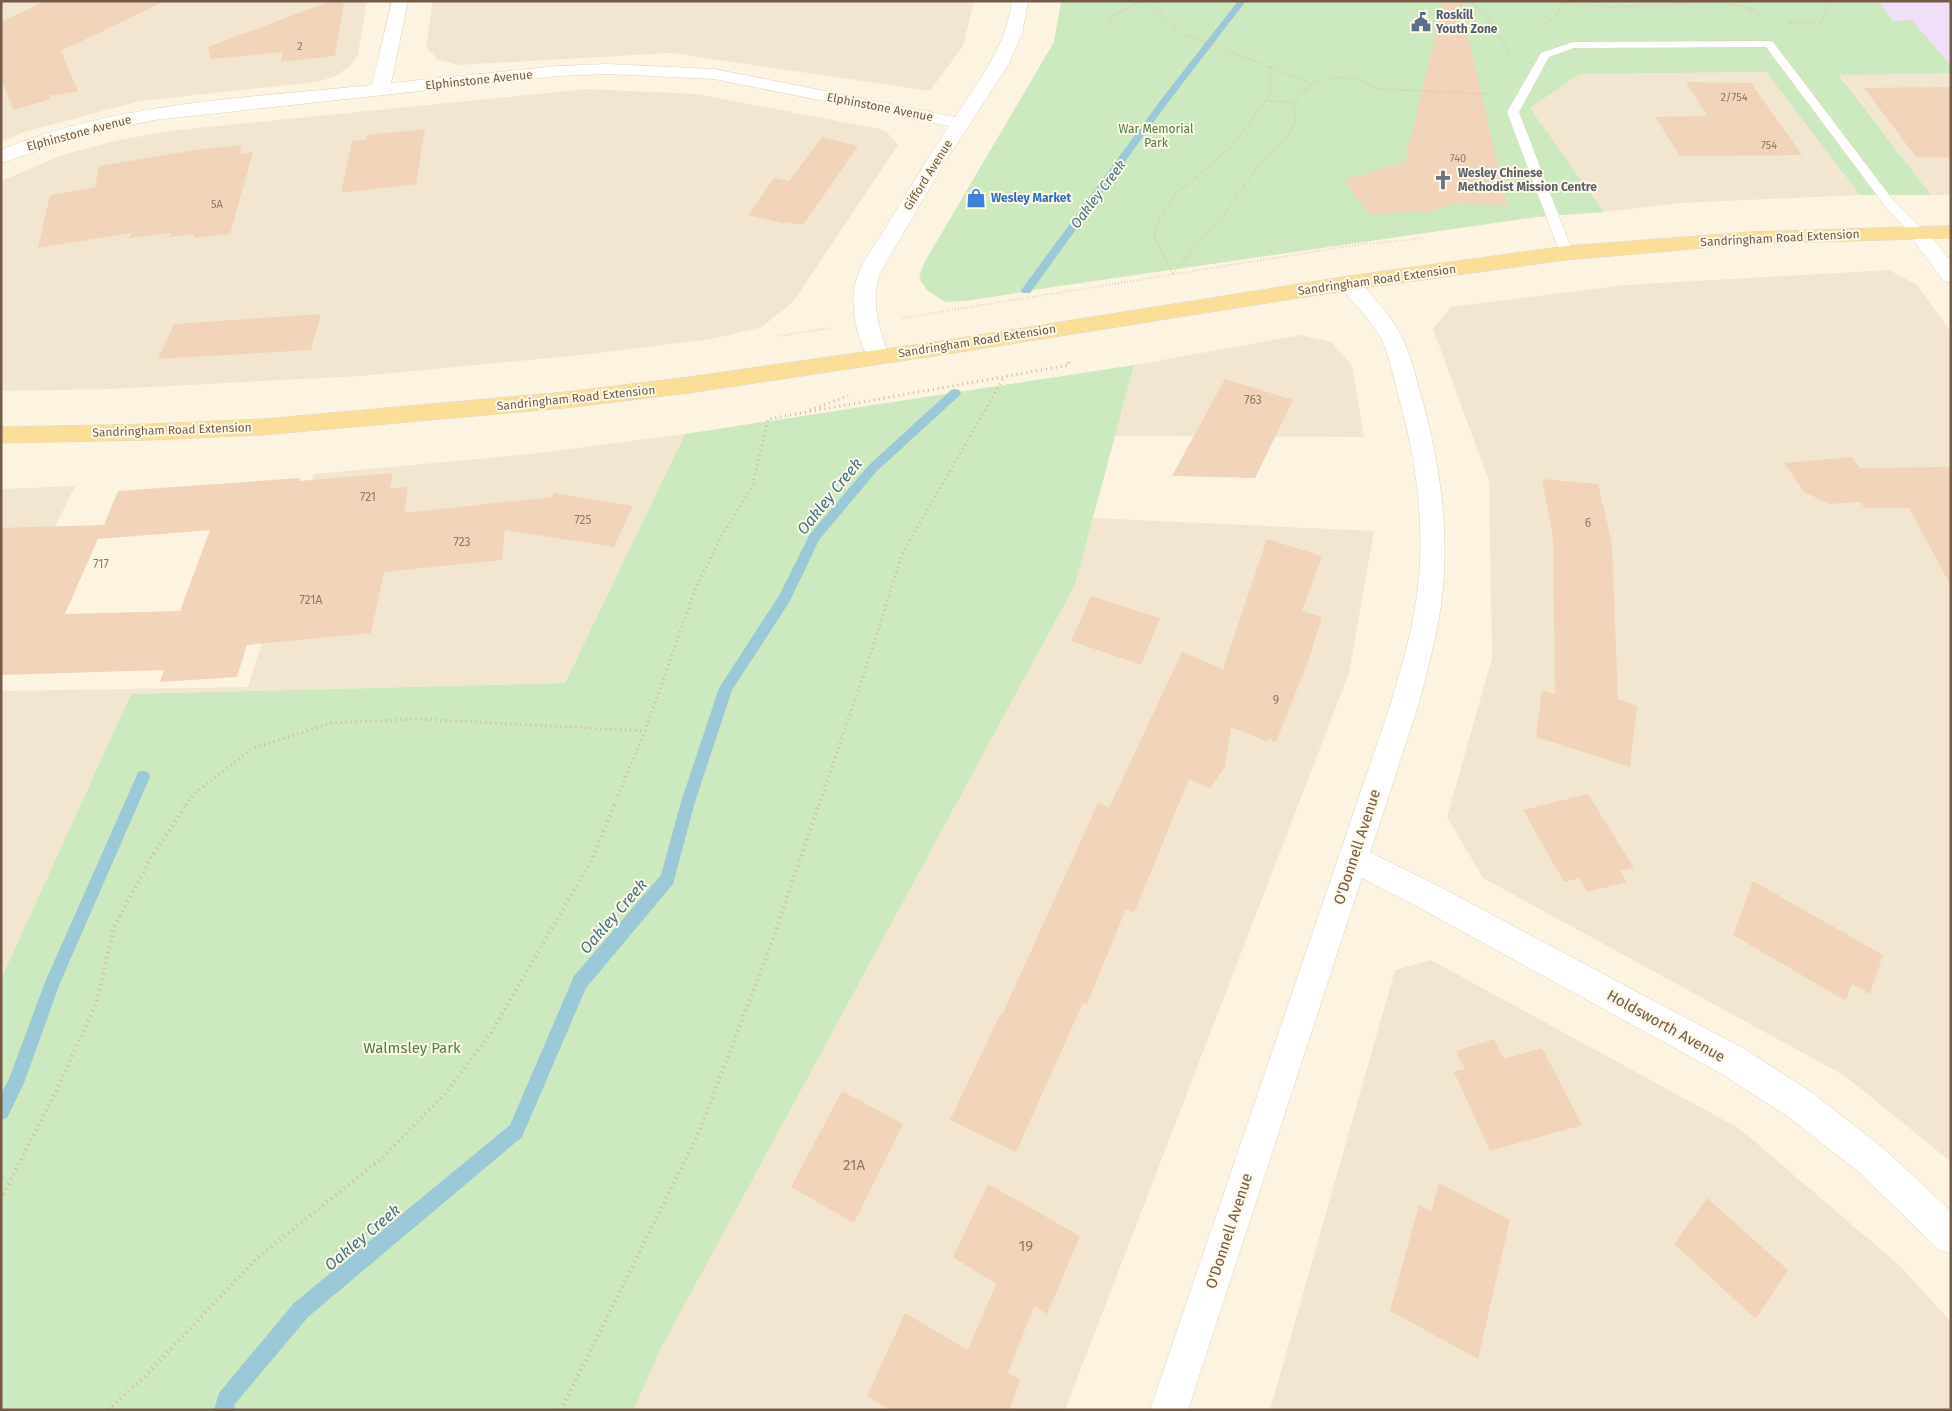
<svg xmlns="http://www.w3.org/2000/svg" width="1952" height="1411" viewBox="0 0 1952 1411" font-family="'Fira Sans',sans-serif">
	<rect width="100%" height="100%" fill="#fcf4e1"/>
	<g fill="#f3e6d0">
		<path d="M 1,1 L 367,1 L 358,54 L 352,64 L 336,76 L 317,82 L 140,101 L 24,132 L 1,142 Z"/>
		<path d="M 433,1 L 974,1 L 963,46 L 930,91 L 671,53 L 459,65 L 439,60 L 426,47 Z"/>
		<path d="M 1766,72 L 1860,195 L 1681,203 L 1604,212 L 1530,108 L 1580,74 Z"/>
		<path d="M 1951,73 L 1951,195 L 1931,195 L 1839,74 Z"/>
		<path d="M 587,89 L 696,94 L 885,130 L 898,145 L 793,302 L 762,327 L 712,339 L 581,355 L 361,376 L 112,389 L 1,391 L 1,181 L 62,155 L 115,141 L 169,131 Z"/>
		<path d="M 1889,270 L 1917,285 L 1951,332 L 1951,1162 L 1845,1076 L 1483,878 L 1447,817 L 1492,658 L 1489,481 L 1433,329 L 1451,307 L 1626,285 Z"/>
		<path d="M 1301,335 L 1331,342 L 1352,365 L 1364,437 L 1115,436 L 1134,365 Z"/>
		<path d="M 685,434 L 565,683 L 131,694 L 1,979 L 1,691 L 248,687 L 314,474 L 531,454 Z"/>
		<path d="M 75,486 L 1,637 L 1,489 Z"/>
		<path d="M 1093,518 L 1374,531 L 1349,673 L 1065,1410 L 634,1410 L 659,1352 L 1075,585 Z"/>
		<path d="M 1431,960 L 1740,1129 L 1900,1266 L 1951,1322 L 1951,1410 L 1270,1410 L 1395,970 Z"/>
	</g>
	<path fill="#f1def8" d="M 1879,1 L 1951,1 L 1951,66 L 1912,21 L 1893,21 Z"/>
	<g fill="#cde9c0">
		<path d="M 1061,1 L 1879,1 L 1893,21 L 1912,20 L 1951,66 L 1951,73 L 1839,75 L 1931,195 L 1860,195 L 1766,72 L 1580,74 L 1530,108 L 1604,212 L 1537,217 L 1053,287 L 967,301 L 945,302 L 927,290 L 919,278 L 924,263 L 1054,42 Z"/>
		<path d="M 1134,365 L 1075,585 L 659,1352 L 634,1410 L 1,1410 L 1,979 L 131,694 L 565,683 L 685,434 Z"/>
	</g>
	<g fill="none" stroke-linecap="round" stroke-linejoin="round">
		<g fill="#9cc9d7" fill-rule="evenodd">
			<path d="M 1238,1 L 1246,1 L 1166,105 L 1030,293 L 1022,293 L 1021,291 L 1022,289 L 1160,101 Z"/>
			<path d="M 955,389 L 959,390 L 961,393 L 959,396 L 876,472 L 819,540 L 790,601 L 732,690 L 695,802 L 673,884 L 586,988 L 522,1137 L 308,1317 L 235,1404 L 234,1410 L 214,1410 L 219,1393 L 294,1303 L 510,1125 L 574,976 L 661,875 L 681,802 L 719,688 L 780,594 L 810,534 L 868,466 L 951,390 Z"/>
			<path d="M 143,771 L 148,772 L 150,777 L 60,983 L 24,1083 L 7,1118 L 1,1120 L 1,1094 L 9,1079 L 45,982 L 136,777 L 138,772 Z"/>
		</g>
	</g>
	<g fill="#f1d4b9" fill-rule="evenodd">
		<path d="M 45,1 L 165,1 L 61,51 L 78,91 L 49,96 L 51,99 L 14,110 L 1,80 L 1,22 Z"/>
		<path d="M 331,1 L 344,1 L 335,56 L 281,62 L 283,52 L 211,59 L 208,47 Z"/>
		<path d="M 1444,1 L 1460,1 L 1507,206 L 1457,203 L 1424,213 L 1417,211 L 1370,215 L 1344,180 L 1405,162 Z"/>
		<path d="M 1686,82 L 1751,83 L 1802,155 L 1680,156 L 1655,117 L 1707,116 Z"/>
		<path d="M 1951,87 L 1951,158 L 1916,157 L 1864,88 Z"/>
		<path d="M 425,129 L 416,184 L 341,193 L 352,141 L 366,140 L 367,135 Z"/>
		<path d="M 822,137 L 858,146 L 803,225 L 787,222 L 786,224 L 748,215 L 774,178 L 789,181 Z"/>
		<path d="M 242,145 L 239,154 L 253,152 L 230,234 L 193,238 L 194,234 L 169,237 L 171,233 L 129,238 L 131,233 L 38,248 L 50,195 L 95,187 L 99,166 L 202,149 Z"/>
		<path d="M 321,314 L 311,350 L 158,359 L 174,324 Z"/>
		<path d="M 1225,379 L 1293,400 L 1255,478 L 1172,476 Z"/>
		<path d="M 1852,457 L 1860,468 L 1951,467 L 1951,586 L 1909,508 L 1865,508 L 1860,502 L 1829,504 L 1804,492 L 1784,463 Z"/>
		<path d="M 393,473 L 390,488 L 408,487 L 404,513 L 552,497 L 554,493 L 633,506 L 614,547 L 505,530 L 502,560 L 384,572 L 371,633 L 247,645 L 237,677 L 160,682 L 164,670 L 1,675 L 1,528 L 104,525 L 118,491 L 300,478 L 299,481 ZM 210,530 L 180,611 L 65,614 L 100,534 L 98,539 Z"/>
		<path d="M 1542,479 L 1598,484 L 1612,544 L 1618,699 L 1637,706 L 1630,767 L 1536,737 L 1542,690 L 1555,694 L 1553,537 Z"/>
		<path d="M 1267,539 L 1322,556 L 1302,611 L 1322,617 L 1309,659 L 1276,742 L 1268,739 L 1268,742 L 1231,727 L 1225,767 L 1210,788 L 1189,779 L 1134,913 L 1126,909 L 1087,1004 L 1083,1003 L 1016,1152 L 950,1120 L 1000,1015 L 1002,1015 L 1098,803 L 1109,808 L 1182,652 L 1223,669 Z"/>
		<path d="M 1091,596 L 1160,618 L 1141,665 L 1071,641 Z"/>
		<path d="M 1588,794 L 1634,868 L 1620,871 L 1627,882 L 1587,892 L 1579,878 L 1564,882 L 1523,810 Z"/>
		<path d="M 1753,881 L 1883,955 L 1870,994 L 1852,984 L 1846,1001 L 1733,935 Z"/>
		<path d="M 1494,1039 L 1504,1059 L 1542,1048 L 1582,1125 L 1490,1151 L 1454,1072 L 1465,1069 L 1456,1051 Z"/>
		<path d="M 842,1091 L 903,1124 L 854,1223 L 791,1187 Z"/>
		<path d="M 1439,1183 L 1510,1220 L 1478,1359 L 1390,1311 L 1419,1205 L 1431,1212 Z"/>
		<path d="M 988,1184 L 1080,1236 L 1047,1314 L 1034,1306 L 1008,1373 L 1020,1380 L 1009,1410 L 890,1410 L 867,1396 L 905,1313 L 968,1350 L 996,1284 L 953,1257 Z"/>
		<path d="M 1707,1198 L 1788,1270 L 1756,1319 L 1674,1244 Z"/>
	</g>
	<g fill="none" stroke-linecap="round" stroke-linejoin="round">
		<defs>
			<path id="service" d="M 1769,41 L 1773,42 L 1893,200 L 1922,229 L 1923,232 L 1922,235 L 1912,235 L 1885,206 L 1766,47 L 1574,48 L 1549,57 L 1519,112 L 1573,253 L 1571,256 L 1561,256 L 1507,112 L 1541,53 L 1573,42 Z"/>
			<g id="minor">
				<path d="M 392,1 L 408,1 L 391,83 L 558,66 L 607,64 L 714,69 L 955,117 C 980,80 1006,46 1012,1 L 1028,1 L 1022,34 L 1008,65 L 945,162 L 880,273 C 870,302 879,328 889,356 L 886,361 L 878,364 L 870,361 C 859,343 851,313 854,291 C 857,267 874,247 886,227 C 907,193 927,159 949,126 L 714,79 L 607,74 L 558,76 L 154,120 L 83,135 L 1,163 L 1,150 C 116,102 249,98 372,85 Z"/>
				<path d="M 1917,226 L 1924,228 L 1951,261 L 1951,283 L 1944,281 L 1907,232 L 1910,228 Z"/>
				<path d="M 1353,844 L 1442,888 L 1746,1050 L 1811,1092 L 1883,1148 L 1951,1211 L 1951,1254 L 1938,1249 L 1859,1172 L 1787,1116 L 1722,1074 L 1420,908 L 1342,868 L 1338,858 L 1342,848 Z"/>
			</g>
			<path id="tertiary" d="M 1349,276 C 1360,279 1367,289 1374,298 C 1386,311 1397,326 1404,342 C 1411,357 1415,373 1419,389 C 1437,449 1447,510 1444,573 C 1442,618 1430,660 1419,703 L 1188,1410 L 1150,1410 L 1391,703 C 1400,671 1410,640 1415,608 C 1427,538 1418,465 1399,398 C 1394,379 1390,358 1382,340 C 1371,318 1351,303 1339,283 L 1342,278 Z"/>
			<path id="primary" d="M 1951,226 L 1951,238 L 1750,244 L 1566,260 L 1349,290 L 954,353 L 689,393 L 565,408 L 263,435 L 150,440 L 1,443 L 1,427 L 150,424 L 263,419 L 565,392 L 689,377 L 954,339 L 1349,276 L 1566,246 L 1750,232 Z"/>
		</defs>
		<use href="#service" stroke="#e0d1bd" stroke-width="1"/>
		<use href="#minor" stroke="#e0d1bd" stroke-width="1"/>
		<use href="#tertiary" stroke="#e0d1bd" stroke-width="1"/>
		<use href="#primary" stroke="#ddd8d3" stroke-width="1"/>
		<g stroke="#d6b89d" stroke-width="2" stroke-dasharray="0.5 2.5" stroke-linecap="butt">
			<path d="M 1140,1 L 1150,4 L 1181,33 L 1311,83"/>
			<path d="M 1471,1 L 1489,20 L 1511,55"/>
			<path d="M 1561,3 L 1611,7 L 1720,2 L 1744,6 L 1762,16"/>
			<path d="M 1110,23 L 1113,15 L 1141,2"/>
			<path d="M 1788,23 L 1821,22 L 1825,16 L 1827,1"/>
			<path d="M 1546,24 L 1557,15 L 1562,2"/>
			<path d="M 1265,101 L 1293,102"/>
			<path d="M 1173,273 L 1228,209 L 1255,171 L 1289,134 L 1296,118 L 1293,102 L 1312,84 L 1334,77 L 1356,79 L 1380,89 L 1490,94"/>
			<path d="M 1173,274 L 1154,235 L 1161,215 L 1176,194 L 1232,146 L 1265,101 L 1271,92 L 1270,67"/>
			<path d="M 902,318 L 1355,245 L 1424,238"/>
			<path d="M 779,336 L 831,328"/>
		</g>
		<g stroke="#d6b89d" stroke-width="3" stroke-dasharray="1 4" stroke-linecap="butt">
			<path d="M 810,410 L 848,396"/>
			<path d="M 186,805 L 193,795 L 251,749 L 331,723 L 418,719 L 645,731"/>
			<path d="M 614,805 L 645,731 L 695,590 L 721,537 L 752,487 L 768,419 L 1069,365 L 1068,360"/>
			<path d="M 819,805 L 865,671 L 902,554 L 1004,377"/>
		</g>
		<g stroke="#d6b89d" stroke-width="4" stroke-dasharray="1 4.5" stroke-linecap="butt">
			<path d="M 1,1199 L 55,1093 L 96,1004 L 114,927 L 152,856 L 187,804"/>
			<path d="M 108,1410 L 144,1377 L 257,1258 L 382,1158 L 444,1095 L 491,1033 L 591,861 L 615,804"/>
			<path d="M 561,1410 L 699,1132 L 770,947 L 819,804"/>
		</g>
		<use href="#service" fill="#fff" fill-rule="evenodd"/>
		<use href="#minor" fill="#fff" fill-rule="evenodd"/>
		<use href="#tertiary" fill="#fff" fill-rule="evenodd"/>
		<use href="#primary" fill="#fbdf99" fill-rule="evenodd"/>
	</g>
	<defs>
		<symbol id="civic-bare" viewBox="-9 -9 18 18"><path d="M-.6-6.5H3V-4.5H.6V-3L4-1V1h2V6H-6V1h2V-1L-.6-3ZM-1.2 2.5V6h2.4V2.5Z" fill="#5c6f8a" stroke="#fff8e7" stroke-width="2.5" paint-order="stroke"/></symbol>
		<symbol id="church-bare" viewBox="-9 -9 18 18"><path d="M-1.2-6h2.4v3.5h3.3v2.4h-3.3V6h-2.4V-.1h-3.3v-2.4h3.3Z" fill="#6b7280" stroke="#fff8e7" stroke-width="2.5" paint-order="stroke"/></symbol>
		<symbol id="shop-bare" viewBox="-9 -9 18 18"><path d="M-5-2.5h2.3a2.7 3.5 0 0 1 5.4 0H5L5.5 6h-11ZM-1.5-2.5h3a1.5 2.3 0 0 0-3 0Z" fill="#3f7fe0" stroke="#fff8e7" stroke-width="2.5" paint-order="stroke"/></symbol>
	</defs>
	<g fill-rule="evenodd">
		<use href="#civic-bare" x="1407" y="8" width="28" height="28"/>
		<use href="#church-bare" x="1429" y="166" width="28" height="28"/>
		<use href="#shop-bare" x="962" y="184" width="28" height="28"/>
	</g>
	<g text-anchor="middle" stroke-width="4" stroke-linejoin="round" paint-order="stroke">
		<g font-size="11" fill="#927964">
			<text x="300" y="50">2</text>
			<text x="1734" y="101">2/754</text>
			<text x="1769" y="149">754</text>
			<text x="1458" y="162">740</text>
			<text x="217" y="208">5A</text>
		</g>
		<g font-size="12" font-weight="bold" fill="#4e5e75" stroke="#fff8e7" text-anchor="start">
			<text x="1436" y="19">Roskill<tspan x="1436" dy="14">Youth Zone</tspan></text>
		</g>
		<g font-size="12" fill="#735b48" stroke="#fff8e7">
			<text transform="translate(479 80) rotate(-6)" y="4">Elphinstone Avenue</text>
			<text transform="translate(880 107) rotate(11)" y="4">Elphinstone Avenue</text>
			<text transform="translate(79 133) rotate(-15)" y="4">Elphinstone Avenue</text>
			<text transform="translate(928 175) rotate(-58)" y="4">Gifford Avenue</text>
			<text transform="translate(1780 238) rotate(-3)" y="4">Sandringham Road Extension</text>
			<text transform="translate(1377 280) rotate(-8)" y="4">Sandringham Road Extension</text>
			<text transform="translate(977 341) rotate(-9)" y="4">Sandringham Road Extension</text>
			<text transform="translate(576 398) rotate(-6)" y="4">Sandringham Road Extension</text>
			<text transform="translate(172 430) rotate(-2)" y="4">Sandringham Road Extension</text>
		</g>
		<g font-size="12" fill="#507e43" stroke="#fff8e7">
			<text x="1156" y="133">War Memorial<tspan x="1156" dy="14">Park</tspan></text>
		</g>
		<g font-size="12" font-weight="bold" fill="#5b616d" stroke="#fff8e7" text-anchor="start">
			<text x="1458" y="177">Wesley Chinese<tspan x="1458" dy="14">Methodist Mission Centre</tspan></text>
		</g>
		<g font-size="12" font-weight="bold" fill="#366cbe" stroke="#fff8e7" text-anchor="start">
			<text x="991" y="202">Wesley Market</text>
		</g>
		<g font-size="12" fill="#927964">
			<text x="1253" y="404">763</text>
			<text x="368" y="501">721</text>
			<text x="583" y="524">725</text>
			<text x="1588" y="527">6</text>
			<text x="462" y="546">723</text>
			<text x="101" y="568">717</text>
			<text x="311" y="604">721A</text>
			<text x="1276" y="704">9</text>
		</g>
		<g font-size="14" font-style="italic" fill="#427586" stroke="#fff8e7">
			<text transform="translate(1098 194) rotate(-53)" y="5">Oakley Creek</text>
		</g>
		<g font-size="15" fill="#735b48" stroke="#fff8e7">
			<text transform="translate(1357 847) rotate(-72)" y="5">O'Donnell Avenue</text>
			<text transform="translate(1666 1026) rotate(29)" y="5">Holdsworth Avenue</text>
			<text transform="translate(1229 1231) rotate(-72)" y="5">O'Donnell Avenue</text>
		</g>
		<g font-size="15" fill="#507e43" stroke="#fff8e7">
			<text x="412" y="1053">Walmsley Park</text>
		</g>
		<g font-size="15" fill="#927964">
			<text x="854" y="1170">21A</text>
			<text x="1026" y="1251">19</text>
		</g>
		<g font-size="16" font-style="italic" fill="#427586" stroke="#fff8e7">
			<text transform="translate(829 496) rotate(-51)" y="6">Oakley Creek</text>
			<text transform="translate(613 916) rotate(-49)" y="6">Oakley Creek</text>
			<text transform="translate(362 1237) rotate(-40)" y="6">Oakley Creek</text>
		</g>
	</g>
	<rect width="1952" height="1411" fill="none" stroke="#735b48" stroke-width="5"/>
</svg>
